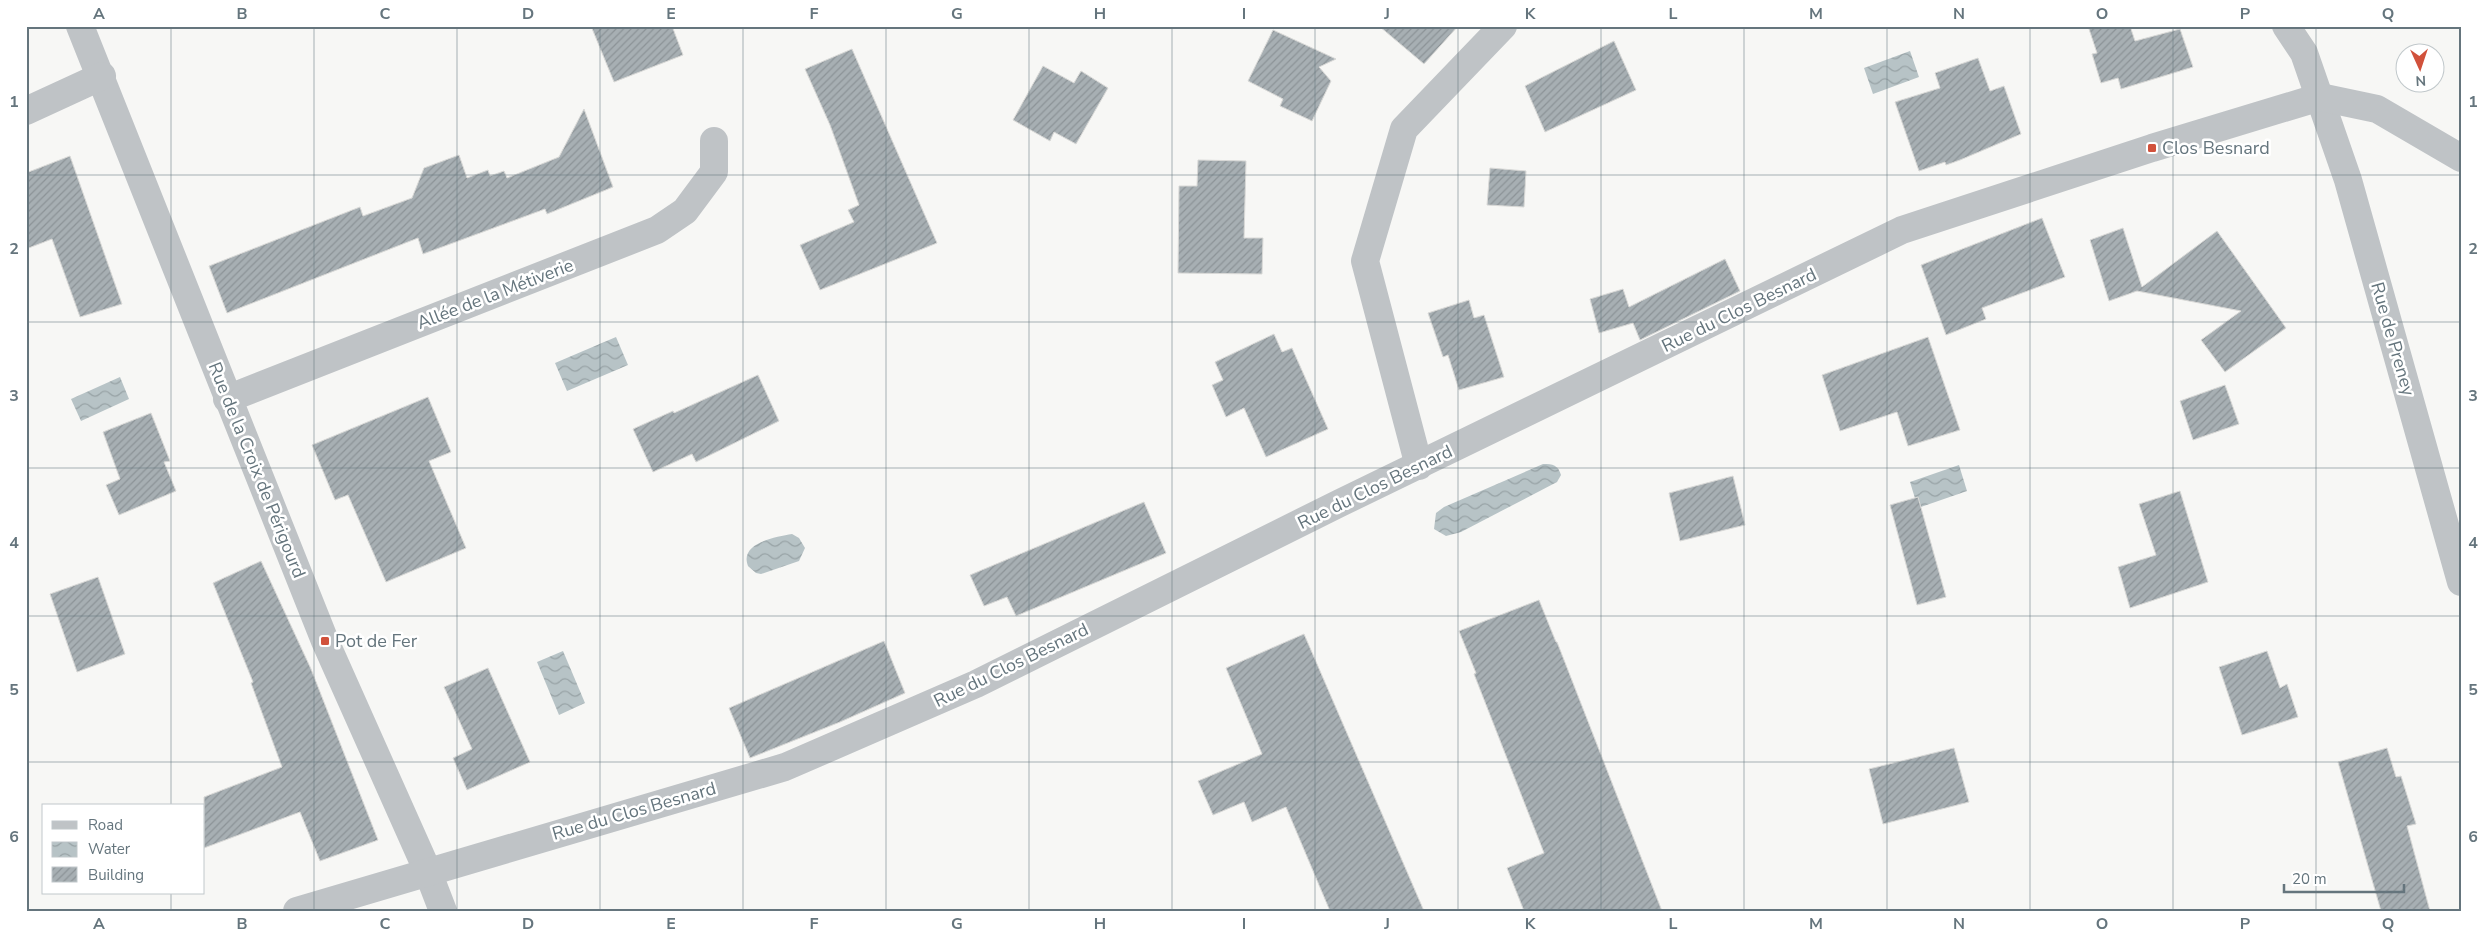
<svg xmlns="http://www.w3.org/2000/svg" width="2487" height="937" viewBox="0 0 2487 937" font-family="'Nunito Sans',sans-serif">
	<defs>
		<pattern id="water-waves" width="16" height="10" patternUnits="userSpaceOnUse" patternTransform="scale(1.25)"><rect width="16" height="10" fill="#b7c3c6"/><path d="M0 5q4-4 8 0t8 0" fill="none" stroke="#98a3a6"/></pattern>
		<pattern id="building-hatch" width="6" height="6" patternUnits="userSpaceOnUse" patternTransform="scale(1.25)"><rect width="6" height="6" fill="#a7afb3"/><path d="M-1 1l2-2M0 6l6-6M5 7l2-2" fill="none" stroke="#8c9397"/></pattern>
	</defs>
	<rect width="100%" height="100%" fill="#f7f7f5"/>
	<g fill="url(#water-waves)">
		<path d="M 1910,51 L 1919,77 L 1873,94 L 1864,68 Z"/>
		<path d="M 616,337 L 628,365 L 567,391 L 555,363 Z"/>
		<path d="M 120,377 L 129,399 L 81,421 L 71,399 Z"/>
		<path d="M 1543,464 C 1553,464 1558,465 1561,475 L 1557,482 L 1461,532 L 1446,536 L 1434,529 L 1436,513 L 1444,507 Z"/>
		<path d="M 1959,465 L 1967,491 L 1918,508 L 1910,482 Z"/>
		<path d="M 792,534 L 799,538 L 805,548 L 799,561 L 761,574 L 756,573 L 748,566 C 739,543 775,537 792,534 Z"/>
		<path d="M 563,651 L 585,703 L 559,715 L 537,662 Z"/>
	</g>
	<g fill="url(#building-hatch)" stroke="#d9d9d7">
		<path d="M 591,26 L 672,26 L 683,55 L 614,82 Z"/>
		<path d="M 1379,26 L 1458,26 L 1424,64 Z"/>
		<path d="M 2088,26 L 2130,26 L 2135,41 L 2180,29 L 2193,67 L 2121,89 L 2118,78 L 2101,83 L 2092,54 L 2097,53 Z"/>
		<path d="M 1273,30 L 1336,59 L 1319,67 L 1331,81 L 1312,121 L 1280,106 L 1283,99 L 1248,81 Z"/>
		<path d="M 1614,41 L 1636,90 L 1545,132 L 1525,86 Z"/>
		<path d="M 852,49 L 937,243 L 820,290 L 800,245 L 854,222 L 848,210 L 859,205 L 830,125 L 805,69 Z"/>
		<path d="M 1978,58 L 1990,91 L 2004,86 L 2021,134 L 1960,160 L 1946,165 L 1945,162 L 1919,171 L 1895,102 L 1940,88 L 1935,73 Z"/>
		<path d="M 1043,66 L 1074,83 L 1081,71 L 1108,88 L 1076,144 L 1054,132 L 1050,141 L 1013,120 Z"/>
		<path d="M 584,109 L 613,187 L 547,214 L 545,209 L 423,254 L 418,238 L 227,313 L 209,266 L 360,207 L 363,216 L 412,198 L 424,168 L 459,155 L 467,178 L 488,170 L 490,176 L 504,171 L 507,178 L 559,157 Z"/>
		<path d="M 70,156 L 122,304 L 80,317 L 52,239 L 26,249 L 26,173 Z"/>
		<path d="M 1198,160 L 1246,161 L 1244,238 L 1263,238 L 1262,274 L 1178,273 L 1179,186 L 1197,186 Z"/>
		<path d="M 1490,168 L 1526,171 L 1524,207 L 1487,205 Z"/>
		<path d="M 2042,218 L 2065,277 L 1982,308 L 1986,319 L 1946,335 L 1921,265 Z"/>
		<path d="M 2123,228 L 2142,287 L 2217,231 L 2286,328 L 2225,372 L 2201,340 L 2241,311 L 2137,291 L 2109,301 L 2090,240 Z"/>
		<path d="M 1725,259 L 1740,291 L 1640,340 L 1633,323 L 1599,333 L 1590,299 L 1623,289 L 1629,307 Z"/>
		<path d="M 1469,300 L 1474,318 L 1484,315 L 1504,377 L 1459,390 L 1448,355 L 1443,357 L 1428,313 Z"/>
		<path d="M 1274,334 L 1282,352 L 1292,348 L 1328,429 L 1266,457 L 1244,408 L 1226,417 L 1212,385 L 1223,380 L 1215,362 Z"/>
		<path d="M 1928,337 L 1960,430 L 1908,446 L 1897,412 L 1840,431 L 1822,375 Z"/>
		<path d="M 758,375 L 779,421 L 696,462 L 692,454 L 653,472 L 633,429 L 673,411 L 674,413 Z"/>
		<path d="M 2225,385 L 2239,424 L 2193,440 L 2180,401 Z"/>
		<path d="M 428,397 L 451,452 L 429,461 L 466,548 L 386,582 L 348,495 L 335,500 L 312,445 Z"/>
		<path d="M 151,413 L 170,461 L 164,462 L 176,491 L 119,515 L 106,485 L 120,479 L 103,432 Z"/>
		<path d="M 1733,476 L 1745,525 L 1680,541 L 1669,493 Z"/>
		<path d="M 2180,491 L 2208,582 L 2130,608 L 2118,567 L 2156,555 L 2139,504 Z"/>
		<path d="M 1918,497 L 1946,597 L 1917,605 L 1890,505 Z"/>
		<path d="M 1144,502 L 1166,553 L 1016,616 L 1007,597 L 984,606 L 970,575 Z"/>
		<path d="M 261,561 L 311,669 L 378,840 L 320,861 L 300,812 L 204,848 L 204,797 L 282,767 L 251,683 L 253,682 L 213,583 Z"/>
		<path d="M 98,577 L 125,654 L 77,672 L 50,594 Z"/>
		<path d="M 1539,600 L 1556,642 L 1557,642 L 1662,911 L 1524,911 L 1507,868 L 1544,853 L 1474,674 L 1476,673 L 1459,631 Z"/>
		<path d="M 1304,634 L 1424,911 L 1330,911 L 1286,807 L 1252,822 L 1244,802 L 1213,815 L 1198,781 L 1262,754 L 1226,668 Z"/>
		<path d="M 884,641 L 905,693 L 840,722 L 750,758 L 729,708 Z"/>
		<path d="M 2267,651 L 2280,688 L 2287,684 L 2298,717 L 2242,735 L 2219,667 Z"/>
		<path d="M 488,668 L 530,762 L 467,790 L 453,758 L 472,749 L 444,687 Z"/>
		<path d="M 1954,748 L 1969,802 L 1883,824 L 1869,769 Z"/>
		<path d="M 2387,748 L 2396,777 L 2401,776 L 2416,824 L 2407,826 L 2430,911 L 2381,911 L 2338,762 Z"/>
	</g>
	<g fill="none" stroke-linecap="round" stroke-linejoin="round">
		<g stroke="#bfc3c6" stroke-width="28">
			<path d="M 80,26 L 325,641 L 428,872 L 443,911"/>
			<path d="M 2286,26 L 2304,53 L 2348,180 L 2461,582"/>
			<path d="M 26,111 L 102,76"/>
			<path d="M 227,399 L 657,230 L 685,211 L 714,172 L 714,141"/>
			<path d="M 1419,466 L 1365,261 L 1404,129 L 1503,26"/>
			<path d="M 297,911 L 785,767 L 976,684 L 1340,503 L 1902,230 L 2152,148 L 2320,97 L 2377,109 L 2461,158"/>
		</g>
	</g>
	<path fill="none" stroke="#65757d" stroke-width="1" stroke-opacity="0.55" d="M 171,26 L 171,806M 314,26 L 314,911M 457,26 L 457,911M 600,26 L 600,911M 743,26 L 743,911M 886,26 L 886,911M 1029,26 L 1029,911M 1172,26 L 1172,911M 1315,26 L 1315,911M 1458,26 L 1458,911M 1601,26 L 1601,911M 1744,26 L 1744,911M 1887,26 L 1887,911M 2030,26 L 2030,911M 2173,26 L 2173,911M 2316,26 L 2316,911M 26,175 L 2461,175M 26,322 L 2461,322M 26,468 L 2461,468M 26,616 L 2461,616M 26,762 L 2461,762M 171,893 L 171,911"/>
	<g fill="#d1513b" stroke="#fff" stroke-width="2">
		<rect x="2147" y="143" width="10" height="10" rx="2.5"/>
		<rect x="320" y="636" width="10" height="10" rx="2.5"/>
	</g>
	<g text-anchor="middle" stroke-width="5" stroke-linejoin="round" paint-order="stroke">
		<g font-size="18" fill="#65757d" stroke="#fff" text-anchor="start">
			<text x="2162" y="154">Clos Besnard</text>
			<text x="335" y="647">Pot de Fer</text>
		</g>
		<g font-size="18" fill="#65757d" stroke="#fff">
			<text transform="translate(495 294) rotate(-21)" y="6">Allée de la Métiverie</text>
			<text transform="translate(1739 310) rotate(-26)" y="6">Rue du Clos Besnard</text>
			<text transform="translate(2393 339) rotate(74)" y="6">Rue de Preney</text>
			<text transform="translate(257 470) rotate(68)" y="6">Rue de la Croix de Périgourd</text>
			<text transform="translate(1375 487) rotate(-26)" y="6">Rue du Clos Besnard</text>
			<text transform="translate(1011 665) rotate(-26)" y="6">Rue du Clos Besnard</text>
			<text transform="translate(634 811) rotate(-16)" y="6">Rue du Clos Besnard</text>
		</g>
	</g>
	<rect width="2487" height="937" fill="none" stroke="#ffffff" stroke-width="55"/>
	<rect x="42" y="804" width="162" height="90" fill="#ffffff" stroke="#c1c8cb"/>
	<rect x="52" y="821" width="25" height="8" fill="#bfc3c6" stroke="#c1c8cb"/>
	<text x="88" y="830" font-size="15" fill="#65757d">Road</text>
	<rect x="52" y="842" width="25" height="15" fill="url(#water-waves)" stroke="#c1c8cb"/>
	<text x="88" y="854" font-size="15" fill="#65757d">Water</text>
	<rect x="52" y="867" width="25" height="15" fill="url(#building-hatch)" stroke="#c1c8cb"/>
	<text x="88" y="880" font-size="15" fill="#65757d">Building</text>
	<g transform="translate(2420 68) rotate(177)"><circle r="24" fill="#ffffff" stroke="#c1c8cb"/>
	<path d="M0-4L9 19L0 12L-9 19Z" fill="#d1513b"/>
	<text y="-8" font-size="14" font-weight="bold" text-anchor="middle" fill="#65757d">N</text>
	</g>
	<path d="M2284 884v8h120v-8" fill="none" stroke="#65757d" stroke-width="2.5"/>
	<text x="2292" y="884" font-size="15" fill="#65757d" stroke="#ffffff" stroke-width="4" paint-order="stroke">20 m</text>
	<rect x="28" y="28" width="2432" height="882" fill="none" stroke="#65757d" stroke-width="2"/>
	<g font-size="16" text-anchor="middle" font-weight="bold" fill="#65757d">
		<text x="99" y="19">A</text>
		<text x="242" y="19">B</text>
		<text x="385" y="19">C</text>
		<text x="528" y="19">D</text>
		<text x="671" y="19">E</text>
		<text x="814" y="19">F</text>
		<text x="957" y="19">G</text>
		<text x="1100" y="19">H</text>
		<text x="1244" y="19">I</text>
		<text x="1387" y="19">J</text>
		<text x="1530" y="19">K</text>
		<text x="1673" y="19">L</text>
		<text x="1816" y="19">M</text>
		<text x="1959" y="19">N</text>
		<text x="2102" y="19">O</text>
		<text x="2245" y="19">P</text>
		<text x="2388" y="19">Q</text>
		<text x="14" y="107">1</text>
		<text x="2473" y="107">1</text>
		<text x="14" y="254">2</text>
		<text x="2473" y="254">2</text>
		<text x="14" y="401">3</text>
		<text x="2473" y="401">3</text>
		<text x="14" y="548">4</text>
		<text x="2473" y="548">4</text>
		<text x="14" y="695">5</text>
		<text x="2473" y="695">5</text>
		<text x="14" y="842">6</text>
		<text x="2473" y="842">6</text>
		<text x="99" y="929">A</text>
		<text x="242" y="929">B</text>
		<text x="385" y="929">C</text>
		<text x="528" y="929">D</text>
		<text x="671" y="929">E</text>
		<text x="814" y="929">F</text>
		<text x="957" y="929">G</text>
		<text x="1100" y="929">H</text>
		<text x="1244" y="929">I</text>
		<text x="1387" y="929">J</text>
		<text x="1530" y="929">K</text>
		<text x="1673" y="929">L</text>
		<text x="1816" y="929">M</text>
		<text x="1959" y="929">N</text>
		<text x="2102" y="929">O</text>
		<text x="2245" y="929">P</text>
		<text x="2388" y="929">Q</text>
	</g>
</svg>
